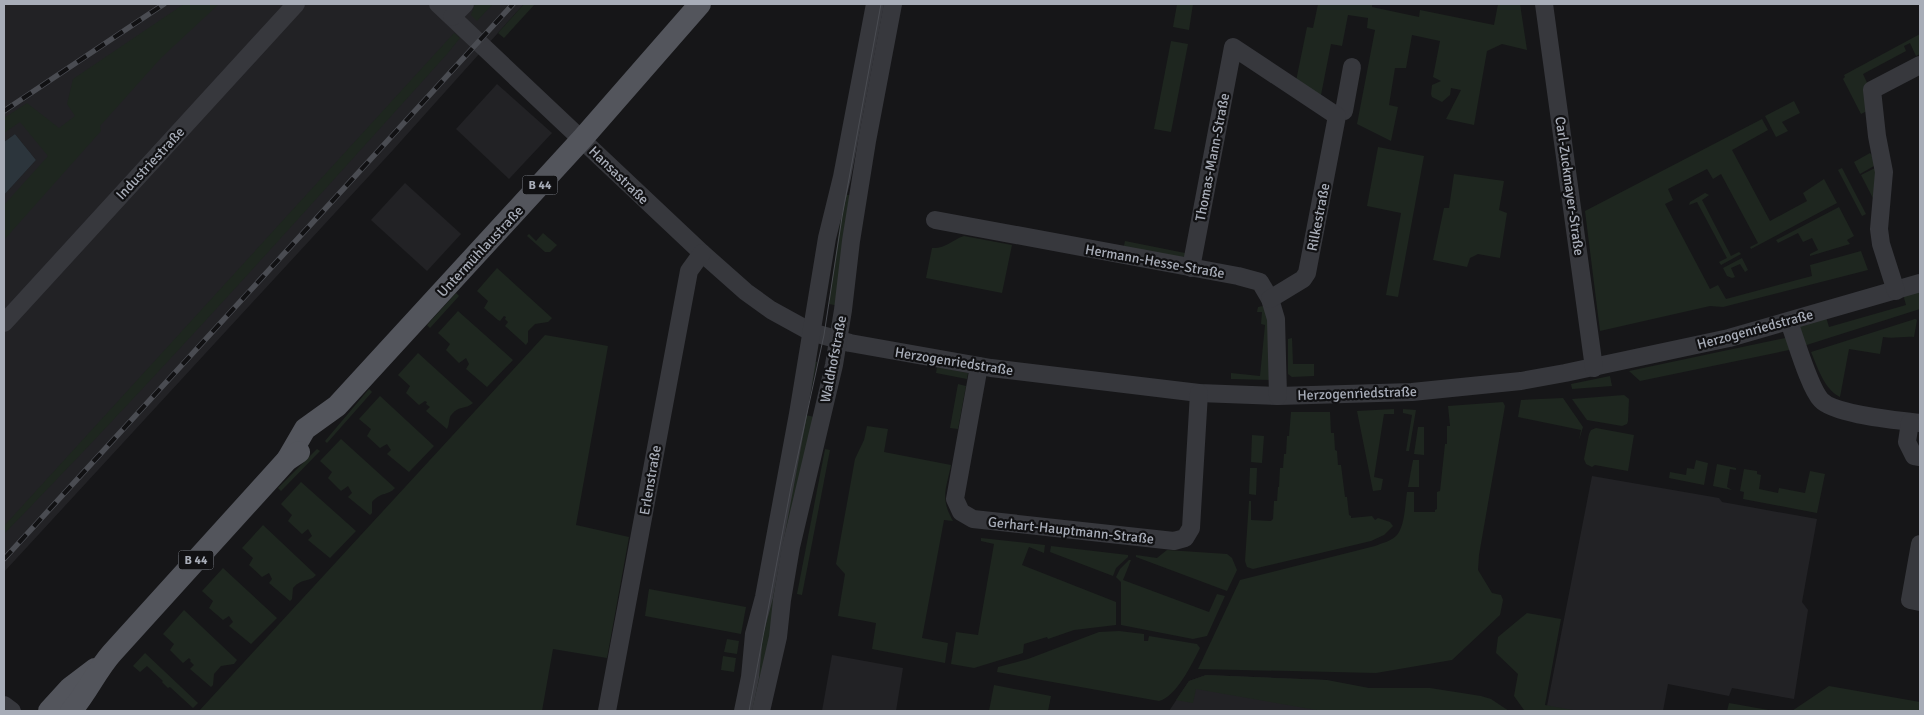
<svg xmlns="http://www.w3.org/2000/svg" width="1924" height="715" viewBox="0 0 1924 715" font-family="Signika,sans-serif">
	<rect width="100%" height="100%" fill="#161618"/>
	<g fill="#222225">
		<path d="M 4,4 L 524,4 L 393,150 L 4,572 L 4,195 L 36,160 L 15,134 L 4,142 Z"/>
		<path d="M 497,84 L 552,133 L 509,179 L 456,129 Z"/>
		<path d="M 405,183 L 461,234 L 427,271 L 371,220 Z"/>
		<path d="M 1592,476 L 1719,498 L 1722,502 L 1817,519 L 1802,602 L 1808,610 L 1794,699 L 1732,688 L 1729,696 L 1668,684 L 1663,711 L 1546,711 Z"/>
		<path d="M 832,655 L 903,668 L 896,711 L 822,711 Z"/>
		<path d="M 1206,675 L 1327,680 L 1365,711 L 1169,711 L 1189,681 Z"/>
	</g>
	<g fill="#1e261f">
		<path d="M 184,4 L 219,4 L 161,58 L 100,126 L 101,131 L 4,240 L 4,205 L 48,156 L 20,122 L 4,133 L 4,118 L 27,103 L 59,128 L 75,116 L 67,104 L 73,79 Z"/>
		<path d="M 475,4 L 493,4 L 477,21 L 471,15 Z"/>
		<path d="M 524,4 L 535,4 L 504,38 L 498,33 Z"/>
		<path d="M 1177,4 L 1193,4 L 1189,30 L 1173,27 Z"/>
		<path d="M 1318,4 L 1372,4 L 1372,7 L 1419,17 L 1420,10 L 1494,25 L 1498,4 L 1520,4 L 1527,50 L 1502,44 L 1487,51 L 1474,125 L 1446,119 L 1461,90 L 1451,88 L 1450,95 L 1442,102 L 1432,97 L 1431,94 L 1432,85 L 1441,81 L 1433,77 L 1440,41 L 1412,35 L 1406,68 L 1395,68 L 1389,105 L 1398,107 L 1391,141 L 1357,124 L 1375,30 L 1367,28 L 1368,18 L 1348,15 L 1342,46 L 1331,44 L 1321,95 L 1296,81 L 1307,27 L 1313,28 Z"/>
		<path d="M 454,33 L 460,38 L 448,53 C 302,215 156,378 4,534 L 4,526 Z"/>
		<path d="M 1920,34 L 1920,54 L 1916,56 L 1910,43 L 1904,46 L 1906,51 L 1863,74 L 1868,85 L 1867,111 L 1861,114 L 1843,79 L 1845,77 L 1844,75 Z"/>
		<path d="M 1171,41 L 1188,44 L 1171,132 L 1154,129 Z"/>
		<path d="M 1794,101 L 1800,113 L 1782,122 L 1788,131 L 1776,137 L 1765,116 Z"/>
		<path d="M 1762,119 L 1768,130 L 1732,150 L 1770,221 L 1807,201 L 1803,193 L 1824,179 L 1837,203 L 1751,249 L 1750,247 L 1758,243 L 1721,174 L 1713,179 L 1707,169 L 1668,189 L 1673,200 L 1665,204 L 1710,289 L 1718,285 L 1726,299 L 1812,276 L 1810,265 L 1861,251 L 1868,270 L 1723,307 L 1710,306 L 1600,331 L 1585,211 Z"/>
		<path d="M 1378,147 L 1424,156 L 1398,297 L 1386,295 L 1401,213 L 1367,206 Z"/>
		<path d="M 1870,153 L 1876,161 L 1876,204 L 1861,175 L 1875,168 L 1874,166 L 1860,174 L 1854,162 Z"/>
		<path d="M 1842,168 L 1866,214 L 1862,216 L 1838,170 Z"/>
		<path d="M 1454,174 L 1504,181 L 1499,210 L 1507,213 L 1500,258 L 1478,254 L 1470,258 L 1467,267 L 1433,260 L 1444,208 L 1449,208 Z"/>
		<path d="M 1705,193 L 1709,195 L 1702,200 L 1731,256 L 1739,252 L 1741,254 L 1721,265 L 1719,262 L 1727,258 L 1697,202 L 1689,205 L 1690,202 Z"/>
		<path d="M 844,194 L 853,196 L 840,306 L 829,304 Z"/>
		<path d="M 1839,207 L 1854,236 L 1847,240 L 1850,244 L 1810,256 L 1810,254 L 1818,250 L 1812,238 L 1803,242 L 1798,233 L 1778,243 L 1776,240 Z"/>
		<path d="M 543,233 L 557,245 L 550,252 L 545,252 L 527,236 L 529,234 L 536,241 Z"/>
		<path d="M 964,236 L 1012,245 L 1002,293 L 926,278 L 932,248 C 945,249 952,240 964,236 Z"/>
		<path d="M 1125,241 L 1190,254 L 1189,262 L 1123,250 Z"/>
		<path d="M 1742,258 L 1748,270 L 1745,272 L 1740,264 L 1731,268 L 1735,277 L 1732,278 L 1727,276 L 1723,268 Z"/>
		<path d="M 497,268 L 552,318 L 548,322 L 535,324 L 528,331 L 528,342 L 526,345 L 505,326 L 508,322 L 505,319 L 506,317 L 504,316 L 500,321 L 498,320 L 484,308 L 488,301 L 477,291 Z"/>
		<path d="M 1920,289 L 1920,309 L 1794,349 L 1640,381 L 1629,371 L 1790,337 L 1789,328 L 1826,317 L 1829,327 L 1906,305 L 1903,294 Z"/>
		<path d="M 456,293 L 459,296 L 430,328 L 427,325 Z"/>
		<path d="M 1263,306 L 1269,320 L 1270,380 L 1231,379 L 1231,373 L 1260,376 L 1265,325 L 1261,324 L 1262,312 L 1257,312 L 1258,307 Z"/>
		<path d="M 458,311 L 513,360 L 487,387 L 466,369 L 469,364 L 466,358 L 459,363 L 446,350 L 450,344 L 438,333 Z"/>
		<path d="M 1915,319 L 1917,320 L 1914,337 C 1903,336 1894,339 1883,337 L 1880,354 L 1849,349 L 1840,397 C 1824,389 1818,368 1811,352 Z"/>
		<path d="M 545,335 L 608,346 L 576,525 L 629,537 L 607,658 L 553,649 L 542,711 L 199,711 Z"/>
		<path d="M 1292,338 L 1293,364 L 1314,364 L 1314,376 L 1292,377 L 1288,374 L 1288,339 Z"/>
		<path d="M 418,353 L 473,403 C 467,409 458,406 452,414 C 448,418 450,424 447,429 L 426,411 L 430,407 L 426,404 L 427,402 L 425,401 L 419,405 L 406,393 L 410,386 L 398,375 Z"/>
		<path d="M 810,361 L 817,362 L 806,415 L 814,417 L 759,711 L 747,711 Z"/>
		<path d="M 937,367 L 968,373 L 967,379 L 936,373 Z"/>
		<path d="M 1610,376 L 1612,386 L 1572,389 L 1571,384 Z"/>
		<path d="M 958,384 L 966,386 L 958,429 L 950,428 Z"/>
		<path d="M 369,389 L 372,392 L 327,443 L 325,441 Z"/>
		<path d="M 1624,395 L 1629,399 L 1628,421 L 1627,424 L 1622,426 L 1587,420 L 1572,399 Z"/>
		<path d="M 380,396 L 434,446 L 409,472 L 387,454 L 391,450 L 387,444 L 380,448 L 367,436 L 371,429 L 359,419 Z"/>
		<path d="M 1563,398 L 1583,427 L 1579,440 L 1581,430 L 1518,417 L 1521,400 Z"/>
		<path d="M 1503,402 L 1505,406 L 1479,555 L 1478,570 L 1492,593 L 1501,595 L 1503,600 L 1500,615 L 1452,660 L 1376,673 L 1198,669 L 1240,580 L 1375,546 C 1382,543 1392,541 1397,535 C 1405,525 1405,505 1407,492 L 1414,492 L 1414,512 L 1435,512 L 1435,510 L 1437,509 L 1437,492 L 1440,491 L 1445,444 L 1447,444 L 1447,426 L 1450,426 L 1448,406 Z"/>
		<path d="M 1394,409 L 1394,414 L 1384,414 L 1374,477 L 1383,479 L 1381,490 L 1373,491 L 1357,411 Z"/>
		<path d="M 1403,409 L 1416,410 L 1409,451 L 1406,451 L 1412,415 L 1403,413 Z"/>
		<path d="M 1291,412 L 1330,412 L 1331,433 L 1334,433 L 1335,450 L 1337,451 L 1338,465 L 1341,465 L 1345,497 L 1347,497 L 1349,515 L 1351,516 L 1351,518 L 1372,516 L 1375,520 L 1378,518 L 1390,522 L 1393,526 L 1384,535 L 1371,541 L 1253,569 L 1247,567 L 1245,561 L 1249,501 L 1251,501 L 1251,520 L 1271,521 L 1273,519 L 1274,501 L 1277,501 L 1278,487 L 1279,487 L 1280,468 L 1283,468 L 1284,454 L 1286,454 L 1287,436 L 1289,436 Z"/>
		<path d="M 867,426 L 888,429 L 884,452 L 951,465 C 946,490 940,498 953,521 L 944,520 L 922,638 L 948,643 L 945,663 L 872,649 L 876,623 L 838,616 L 845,574 L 836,564 L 855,459 L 864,440 Z"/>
		<path d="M 1418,427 L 1424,427 L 1424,455 L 1414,454 Z"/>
		<path d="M 1596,428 L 1634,435 L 1628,471 L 1595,465 L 1592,467 L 1586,464 L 1584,459 L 1589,434 L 1591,430 Z"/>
		<path d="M 1252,435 L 1264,436 L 1262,463 L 1251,462 Z"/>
		<path d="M 341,439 L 395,488 C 388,496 382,491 372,502 L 372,513 L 370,515 L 348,497 L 352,493 L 348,486 L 341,491 L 328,478 L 332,472 L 320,461 Z"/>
		<path d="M 317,449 L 320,451 L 281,491 L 278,488 Z"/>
		<path d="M 825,449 L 830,450 L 802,595 L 797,594 Z"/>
		<path d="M 1413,460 L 1419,460 L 1419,487 L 1408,487 Z"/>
		<path d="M 1696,460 L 1708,463 L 1704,485 L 1669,478 L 1670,472 L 1686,475 L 1687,468 L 1694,469 Z"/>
		<path d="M 1717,464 L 1736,468 L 1736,470 L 1730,469 L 1727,487 L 1732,490 L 1713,486 Z"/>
		<path d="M 1250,468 L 1257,468 L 1256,495 L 1249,494 Z"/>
		<path d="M 1744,469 L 1757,471 L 1757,474 L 1761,475 L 1759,489 L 1778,493 L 1779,488 L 1805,493 L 1810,471 L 1825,474 L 1817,513 L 1743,499 L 1744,492 L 1740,491 Z"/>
		<path d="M 301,482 L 356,531 L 330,558 L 308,540 L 312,536 L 308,529 L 302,534 L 288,521 L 292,515 L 281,504 Z"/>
		<path d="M 263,525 L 316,575 C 309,583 303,577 293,588 L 292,599 L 290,601 L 269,583 L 272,579 L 269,573 L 262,577 L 249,565 L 253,558 L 242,548 Z"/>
		<path d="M 981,538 L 1045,545 L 1044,553 L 1029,547 L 1022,565 L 1116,602 L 1116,625 L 1074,630 L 1048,639 L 1047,637 L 1024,644 L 1023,653 L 974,668 L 951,664 L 956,632 L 978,635 L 994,544 L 981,541 Z"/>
		<path d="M 1051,546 L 1128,555 L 1128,557 L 1116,568 L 1113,576 L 1050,552 Z"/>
		<path d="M 1167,550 L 1227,554 L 1232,558 L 1237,570 L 1227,591 L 1136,557 L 1136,555 L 1157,558 Z"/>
		<path d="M 1129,560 L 1131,560 L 1123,580 L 1209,612 L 1217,594 L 1225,596 L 1207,636 L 1193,639 L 1121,625 L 1121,582 L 1116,577 L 1120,569 Z"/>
		<path d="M 223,568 L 277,618 L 251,644 L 229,626 L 233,622 L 229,616 L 223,620 L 209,608 L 213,601 L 202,591 Z"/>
		<path d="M 649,589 L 746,607 L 741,634 L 645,616 Z"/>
		<path d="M 184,610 L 237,660 L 234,664 L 221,666 L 214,674 L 213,685 L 211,687 L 190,669 L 194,665 L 190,661 L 191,660 L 189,658 L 183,663 L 170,650 L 174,644 L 163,634 Z"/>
		<path d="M 1527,613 L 1561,619 L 1545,705 L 1578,711 L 1524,710 L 1514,696 L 1518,674 L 1496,653 L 1498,637 Z"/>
		<path d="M 1119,631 L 1144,634 L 1144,641 L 1148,641 L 1149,636 L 1197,644 L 1200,648 C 1192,664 1176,697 1159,701 L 997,672 L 998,667 L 1028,659 L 1099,632 Z"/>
		<path d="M 727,639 L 739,641 L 737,654 L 724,652 Z"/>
		<path d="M 145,653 L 198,703 L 193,708 L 170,687 L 168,688 L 162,682 L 163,681 L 147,666 L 140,672 L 133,666 Z"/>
		<path d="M 723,656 L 736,658 L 734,672 L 721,670 Z"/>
		<path d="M 1206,675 L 1327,680 L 1369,688 L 1430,688 L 1481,696 L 1491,699 L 1509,711 L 1322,711 L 1196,689 L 1193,703 L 1176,700 L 1189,681 Z"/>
		<path d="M 994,685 L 1051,696 L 1048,711 L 989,711 Z"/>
		<path d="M 1829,686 L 1920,702 L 1920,711 L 1792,711 Z"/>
		<path d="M 1729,703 L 1774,711 L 1727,711 Z"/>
	</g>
	<path fill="#2c353c" d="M 15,134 L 36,160 L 4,195 L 4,142 Z"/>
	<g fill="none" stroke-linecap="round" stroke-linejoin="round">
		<g stroke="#37383d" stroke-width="18">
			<path d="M 438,4 L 702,253 L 746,292 L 771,310 L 811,332 L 850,343 L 991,368 L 1199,393 L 1278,396 L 1412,392 L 1521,381 L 1565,373 L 1729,338 L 1920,283"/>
			<path d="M 1544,4 L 1594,368"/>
			<path d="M 452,17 L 465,4"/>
			<path d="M 1344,111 L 1352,67"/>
			<path d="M 935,220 L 1238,276 L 1260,282 L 1270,299 L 1276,319 L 1278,396"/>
			<path d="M 1191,268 L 1233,47 L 1337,116 L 1307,273 L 1303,279 L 1270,299"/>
			<path d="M 1896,291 L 1881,244 L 1879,229 L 1884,172 L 1877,136 L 1872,90 L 1920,65"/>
			<path d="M 1789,322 C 1796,340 1809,387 1821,400 C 1835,415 1898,420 1920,423"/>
			<path d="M 4,323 L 296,4"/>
			<path d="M 979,366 L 955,499 L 961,512 L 973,519 L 1174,541 L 1185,538 L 1191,528 L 1199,393"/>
			<path d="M 1910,422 L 1907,442 L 1914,456 L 1920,457"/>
			<path d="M 1920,544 L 1910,600 L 1920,602"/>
			<path d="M 4,705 L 12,711"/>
			<path d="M 607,711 L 689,271 L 702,253"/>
			<path d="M 743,711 L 750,677 L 754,634 L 764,597 L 798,414 L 827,238 L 842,177 L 875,4"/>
			<path d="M 761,711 L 778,637 L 782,600 L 791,547 L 834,365 L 843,310 L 851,241 L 867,141 L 893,4"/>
		</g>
		<g stroke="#53555c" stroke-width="22">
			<path d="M 287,460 L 305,429 L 337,406 L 582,139 L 700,4"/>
			<path d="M 49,711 L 70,688 L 95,669"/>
			<path d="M 71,711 C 87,693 96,671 112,653 L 287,460 L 299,452"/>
		</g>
		<path stroke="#4a4c52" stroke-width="1" d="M 749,711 L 791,487 L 824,335 L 842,217 L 881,4"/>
		<defs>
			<g id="rail">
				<path d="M 4,111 L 164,4"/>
				<path d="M 4,559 L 513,4"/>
			</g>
		</defs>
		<use href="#rail" stroke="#4a4c52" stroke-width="5.5"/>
		<use href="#rail" stroke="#111113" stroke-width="4" stroke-dasharray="11" stroke-linecap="butt"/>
	</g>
	<g text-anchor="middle" stroke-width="4.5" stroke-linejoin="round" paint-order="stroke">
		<g fill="#111113" stroke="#7b7e86" stroke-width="1">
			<rect x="522.5" y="175.5" width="35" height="19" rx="4"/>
			<rect x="178.5" y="550.5" width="35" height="19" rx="4"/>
		</g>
		<g font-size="12" font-weight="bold" fill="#a8adb8">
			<text x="540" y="189">B 44</text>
			<text x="196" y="564">B 44</text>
		</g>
		<g font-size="14" fill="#a8adb8" stroke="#111113">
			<text transform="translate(1212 157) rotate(-79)" y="5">Thomas-Mann-Straße</text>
			<text transform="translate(150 163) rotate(-47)" y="5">Industriestraße</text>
			<text transform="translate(619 175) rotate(44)" y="5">Hansastraße</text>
			<text transform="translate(1570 186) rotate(82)" y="5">Carl-Zuckmayer-Straße</text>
			<text transform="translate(1318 217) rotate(-79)" y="5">Rilkestraße</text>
			<text transform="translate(480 251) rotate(-47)" y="5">Untermühlaustraße</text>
			<text transform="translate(1155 261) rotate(10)" y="5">Hermann-Hesse-Straße</text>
			<text transform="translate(1755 329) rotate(-15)" y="5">Herzogenriedstraße</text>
			<text transform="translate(833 359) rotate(-79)" y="5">Waldhofstraße</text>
			<text transform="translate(954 361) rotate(9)" y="5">Herzogenriedstraße</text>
			<text transform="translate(1357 393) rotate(-2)" y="5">Herzogenriedstraße</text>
			<text transform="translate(650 480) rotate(-80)" y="5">Erlenstraße</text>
			<text transform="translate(1071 530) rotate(6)" y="5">Gerhart-Hauptmann-Straße</text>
		</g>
	</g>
	<rect width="1924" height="715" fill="none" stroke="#a8adb8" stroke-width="10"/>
</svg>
